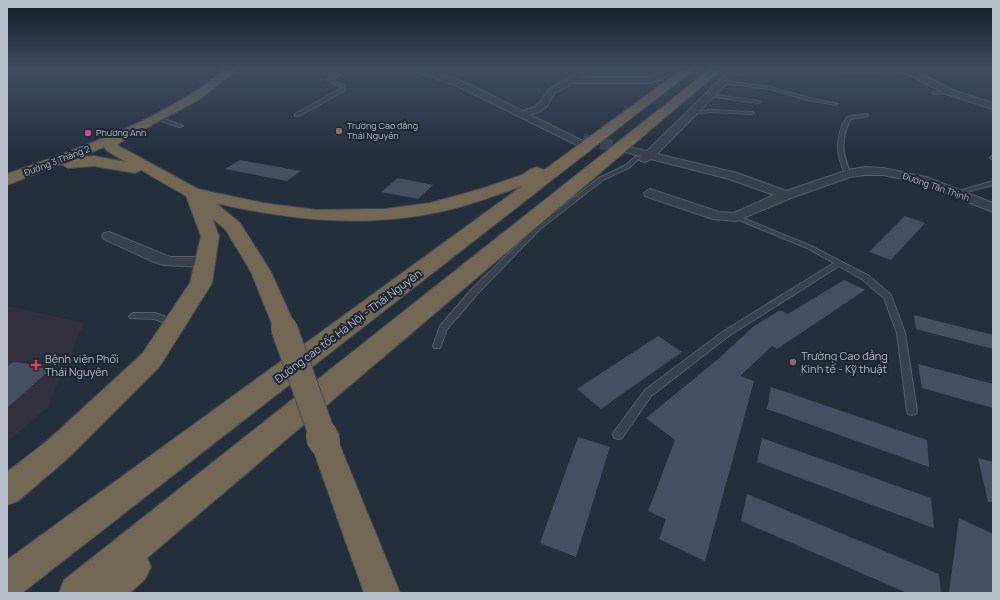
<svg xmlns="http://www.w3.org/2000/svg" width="1000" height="600" viewBox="0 0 1000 600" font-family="Manrope,sans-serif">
	<rect width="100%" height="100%" fill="#242f3e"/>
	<path fill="#32303f" d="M 7,306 L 84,323 L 47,408 L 7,442 Z"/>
	<g fill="#455162">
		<path d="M 240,160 L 301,171 L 287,181 L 225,169 Z"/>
		<path d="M 398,178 L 433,185 L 418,199 L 381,192 Z"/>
		<path d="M 905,216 L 925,223 L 891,260 L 869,252 Z"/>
		<path d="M 844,280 L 865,290 L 777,349 L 772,346 L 740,376 L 754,381 L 705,561 L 659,539 L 666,519 L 648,511 L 675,440 L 646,418 L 717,360 L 753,327 L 780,310 L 788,314 Z"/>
		<path d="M 914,315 L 993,335 L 993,349 L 916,329 Z"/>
		<path d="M 658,336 L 682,352 L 601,409 L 577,389 Z"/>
		<path d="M 13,362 L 53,367 L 7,408 L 7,367 Z"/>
		<path d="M 918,364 L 993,384 L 993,408 L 922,388 Z"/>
		<path d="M 771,387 L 927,440 L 929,467 L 767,409 Z"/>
		<path d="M 578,437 L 610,447 L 576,557 L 540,543 Z"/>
		<path d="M 762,438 L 931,498 L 934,528 L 757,462 Z"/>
		<path d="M 978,458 L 993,462 L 993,502 L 988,502 Z"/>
		<path d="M 747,494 L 939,574 L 941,593 L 907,593 L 741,521 Z"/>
		<path d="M 959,518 L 993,534 L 993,593 L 949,593 Z"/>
	</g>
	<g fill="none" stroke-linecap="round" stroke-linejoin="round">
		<path stroke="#3a4453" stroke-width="12" stroke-dasharray="12 6" stroke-linecap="butt" d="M 583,139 L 625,149"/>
		<defs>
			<g id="lane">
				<path d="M 335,70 L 339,70 L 342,73 L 332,80 L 345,86 L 344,91 L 299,116 L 295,116 L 295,114 L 340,89 L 342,87 L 327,80 L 338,73 Z"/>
				<path d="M 724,81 L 770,87 L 809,98 L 838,104 L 836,105 L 808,100 L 770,89 L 723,83 Z"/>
				<path d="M 949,91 L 951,92 L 951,93 L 934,94 L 932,93 Z"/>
				<path d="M 710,94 L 758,101 L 760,102 L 758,103 L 708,96 L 708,94 Z"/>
				<path d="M 709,110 L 752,112 L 754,113 L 752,114 L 709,112 L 692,114 L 690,113 Z"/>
				<path d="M 866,114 L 868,115 L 868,116 L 851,119 C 840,138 842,154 851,174 L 846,175 C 835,155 835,136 847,117 Z"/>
				<path d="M 155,117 L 159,117 L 183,126 L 179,127 L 155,119 Z"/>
				<path d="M 993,155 L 993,160 L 990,158 Z"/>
				<path d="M 636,156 L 641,157 L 630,167 L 603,180 L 540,229 L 478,293 L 447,329 L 440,348 L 434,348 L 433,346 L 440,326 L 472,289 L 536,227 L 599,178 L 626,165 Z"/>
				<path d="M 993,181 L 993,185 L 955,195 L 952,193 Z"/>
				<path d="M 736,215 L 811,246 L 869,276 L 891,295 L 905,333 L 917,411 L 916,414 L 912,415 L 908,414 L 907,411 L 897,333 L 884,298 L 863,280 L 839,266 L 730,335 L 651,396 L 622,438 L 618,439 L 614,438 L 613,435 L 614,432 L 645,390 L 724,331 L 834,263 L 807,248 L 734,218 L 734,216 Z"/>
				<path d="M 133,313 L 155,313 L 178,321 L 179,323 L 175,326 L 154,319 L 130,318 L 129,316 Z"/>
			</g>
			<g id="street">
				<path d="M 411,70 C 450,70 487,94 522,111 L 535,107 L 540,102 L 549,89 L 577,73 L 583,73 L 584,75 L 582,77 L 650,77 L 665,70 L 674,70 L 667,77 L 651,83 L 573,83 L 555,93 L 547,106 L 541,111 L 530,115 L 583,141 L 585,143 L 579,146 L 455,85 Z"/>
				<path d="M 734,70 L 746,70 L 734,76 L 657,154 L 737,173 L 786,191 L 848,170 L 865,167 L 883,168 L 926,177 L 993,203 L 993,212 L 917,182 L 883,175 L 865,175 L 850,177 L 791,198 L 736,221 L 713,219 L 645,196 L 644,193 L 650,189 L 719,212 L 734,213 L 774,195 L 729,179 L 651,159 L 645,162 L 641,161 L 639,159 L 641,156 L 621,151 L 619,149 L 625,146 L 647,151 L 728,72 Z"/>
				<path d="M 835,70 L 885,70 L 881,72 L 839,72 Z"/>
				<path d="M 896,70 L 916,71 L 952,90 L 993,103 L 993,109 L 946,94 L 910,75 Z"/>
				<path d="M 109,232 L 170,257 L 205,257 L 211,259 L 213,262 L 211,265 L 205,267 L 164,265 L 154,262 L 104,239 L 102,236 L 104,233 Z"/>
			</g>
			<g id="highway">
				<path d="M 224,70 L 236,70 L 200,99 L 131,136 L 117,145 L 198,189 L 263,203 L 317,210 L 385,209 L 430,203 L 484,188 L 522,175 L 531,169 L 537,167 L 544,170 L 681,70 L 693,70 L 22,593 L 7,593 L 7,560 L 522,186 C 500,194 478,202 456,208 C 376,229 295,222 216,203 L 240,223 L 271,272 L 296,328 L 292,334 L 284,336 L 276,334 L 251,272 L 226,230 L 212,218 L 219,236 L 212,283 L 160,366 L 67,459 L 18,501 L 7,505 L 7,472 L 47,441 L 142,354 L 190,283 L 201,236 L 186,196 L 141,170 L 135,173 L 94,166 L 68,168 L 61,164 L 7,185 L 7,174 C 81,147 162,121 224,70 ZM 104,147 L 107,151 L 126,162 L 94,156 L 78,158 Z"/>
				<path d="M 709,70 L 721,70 L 147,558 L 151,567 L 145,579 L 130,593 L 59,593 L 64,580 Z"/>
				<path d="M 324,429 L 334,433 L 338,441 L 400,593 L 364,593 L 310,441 L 314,433 Z"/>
			</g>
		</defs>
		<use href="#lane" stroke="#565f6c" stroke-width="2"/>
		<use href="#street" stroke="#565f6c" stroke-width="2"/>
		<use href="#highway" stroke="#434c59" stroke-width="2"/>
		<use href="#lane" fill="#38414e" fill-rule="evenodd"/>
		<use href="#street" fill="#38414e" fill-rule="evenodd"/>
		<use href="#highway" fill="#746855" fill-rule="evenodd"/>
		<defs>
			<path id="highway-bridge-far1" d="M 284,328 L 323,437"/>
			<path id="highway-bridge" d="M 322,436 L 324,441"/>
		</defs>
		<use href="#highway-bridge-far1" stroke="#434c59" stroke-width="28" stroke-linecap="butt"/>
		<use href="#highway-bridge" stroke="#434c59" stroke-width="34" stroke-linecap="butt"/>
		<use href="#highway-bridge-far1" stroke="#746855" stroke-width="26"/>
		<use href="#highway-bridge" stroke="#746855" stroke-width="32"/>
	</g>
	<linearGradient id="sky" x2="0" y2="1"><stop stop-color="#141a22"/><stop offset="0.45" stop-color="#3f4d63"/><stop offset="1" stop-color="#3f4d63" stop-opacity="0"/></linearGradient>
	<rect width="1000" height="154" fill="url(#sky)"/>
	<g fill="#8d6e63" stroke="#1d2633" stroke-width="1.5">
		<circle cx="339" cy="131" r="4"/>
		<circle cx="793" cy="362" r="4"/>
	</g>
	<circle fill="#d1479c" stroke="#1d2633" stroke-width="1.5" cx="88" cy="133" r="4"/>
	<path fill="#e0444e" stroke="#1d2633" stroke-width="1.5" d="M34 359h4v4h4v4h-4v4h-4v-4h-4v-4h4z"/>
	<g text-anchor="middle" stroke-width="4" stroke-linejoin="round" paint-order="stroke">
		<g font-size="9" fill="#b4bcc9" stroke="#1d2633" text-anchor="start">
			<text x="347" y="129">Trường Cao đẳng<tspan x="347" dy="10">Thái Nguyên</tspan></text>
			<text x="96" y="136">Phương Anh</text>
		</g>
		<g font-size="9" fill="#b4bcc9" stroke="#1d2633">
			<text transform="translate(57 161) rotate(-21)" y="3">Đường 3 Tháng 2</text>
			<text transform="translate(936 187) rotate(19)" y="3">Đường Tân Thịnh</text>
		</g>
		<g font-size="11" fill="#b4bcc9" stroke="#1d2633">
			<text transform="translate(348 326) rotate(-37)" y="4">Đường cao tốc Hà Nội - Thái Nguyên</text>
		</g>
		<g font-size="11" fill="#b4bcc9" stroke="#1d2633" text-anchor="start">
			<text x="801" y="360">Trường Cao đẳng<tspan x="801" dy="13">Kinh tế - Kỹ thuật</tspan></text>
			<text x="45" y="363">Bệnh viện Phổi<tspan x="45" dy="13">Thái Nguyên</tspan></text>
		</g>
	</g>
	<rect width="1000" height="600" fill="none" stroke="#b4bcc9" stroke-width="16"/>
</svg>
